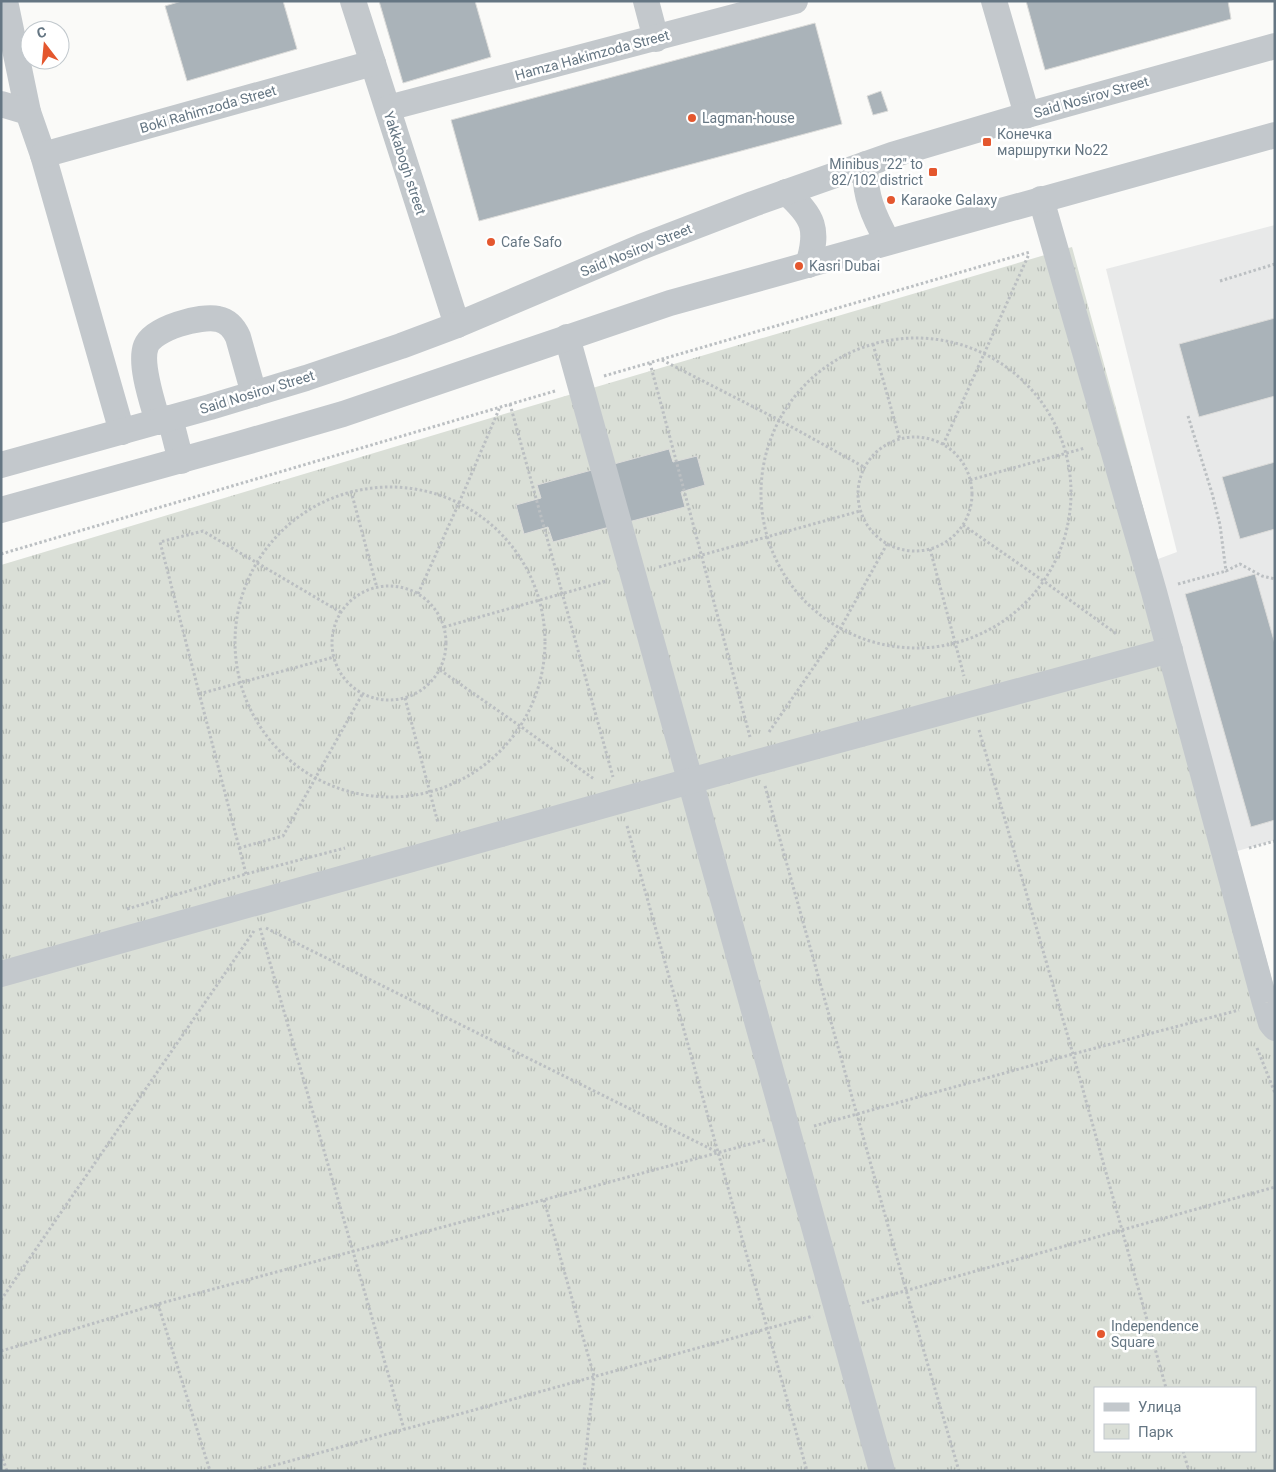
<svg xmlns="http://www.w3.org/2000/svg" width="1276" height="1472" viewBox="0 0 1276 1472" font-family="Roboto,sans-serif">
	<defs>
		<pattern id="park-tufts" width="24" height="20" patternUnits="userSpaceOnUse" patternTransform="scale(1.25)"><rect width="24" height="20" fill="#dadfd7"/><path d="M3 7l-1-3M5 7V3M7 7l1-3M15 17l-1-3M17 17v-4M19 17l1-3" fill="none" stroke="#b4b9b4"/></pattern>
	</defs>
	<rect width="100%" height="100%" fill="#fafaf8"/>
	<path fill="#e8e9e9" d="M 1275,225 L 1275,840 L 1227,854 L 1150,562 L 1177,552 L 1106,269 Z"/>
	<path fill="url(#park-tufts)" fill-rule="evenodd" d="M 1072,247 L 1275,991 L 1275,1471 L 1,1471 L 1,565 L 511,412 ZM 1095,1388 L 1255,1388 L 1255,1451 L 1095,1451 Z"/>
	<g fill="#aab3b9" stroke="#dcdcda">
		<path d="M 182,1 L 283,1 L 297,49 L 187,81 L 165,6 Z"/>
		<path d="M 379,1 L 475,1 L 491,57 L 403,83 Z"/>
		<path d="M 1026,1 L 1228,1 L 1231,19 L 1045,70 Z"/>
		<path d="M 815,23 L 842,124 L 479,221 L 451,120 Z"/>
		<path d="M 881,91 L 888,111 L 873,115 L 867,96 Z"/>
		<path d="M 1275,318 L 1275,396 L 1199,417 L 1179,344 Z"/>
		<path d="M 669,449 L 673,462 L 697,456 L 705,485 L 681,492 L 685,507 L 553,542 L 548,527 L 524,534 L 516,505 L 541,498 L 537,485 Z"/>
		<path d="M 1275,462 L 1275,529 L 1240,539 L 1222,477 Z"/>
		<path d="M 1255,574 L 1275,644 L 1275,820 L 1251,827 L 1185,594 Z"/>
	</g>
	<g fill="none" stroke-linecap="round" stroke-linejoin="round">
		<g stroke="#bbbfc2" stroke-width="3" stroke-dasharray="2.5 2.5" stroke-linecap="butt">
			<path d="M 1220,281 L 1275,264"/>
			<circle cx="916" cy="493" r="155"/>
			<path d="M 873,344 L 900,440"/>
			<path d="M 662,360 L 779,420 L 864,467"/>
			<path d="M 650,363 L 750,737"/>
			<path d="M 604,376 L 1030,252"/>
			<path d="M 510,404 L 613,777"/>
			<path d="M 1188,416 L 1212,493 L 1220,525 L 1226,571 L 1240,564 L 1262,576 L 1275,579"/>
			<circle cx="915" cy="494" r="57"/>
			<path d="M 943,445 L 1029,254"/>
			<path d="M 970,480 L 1085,448"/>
			<circle cx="390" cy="642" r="155"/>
			<path d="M 351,491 L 377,588"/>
			<path d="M 963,525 L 1045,582 L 1118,635"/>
			<path d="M 930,549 L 964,676"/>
			<path d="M 1,554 L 555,391"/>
			<path d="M 659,567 L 860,511"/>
			<path d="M 1178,584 L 1226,571"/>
			<circle cx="389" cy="643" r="57"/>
			<path d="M 418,594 L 459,503 L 500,407"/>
			<path d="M 444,627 L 607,581"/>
			<path d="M 440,670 L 520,726 L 594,779"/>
			<path d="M 199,694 L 334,657"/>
			<path d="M 405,698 L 438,823"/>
			<path d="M 979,730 L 1073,1054 L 1166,1388"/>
			<path d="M 769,732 L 840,629 L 887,544"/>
			<path d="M 765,786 L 906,1290 L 959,1471"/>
			<path d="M 627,826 L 807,1471"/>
			<path d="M 239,848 L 283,836 L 363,693"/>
			<path d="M 1249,848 L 1275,841"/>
			<path d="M 246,874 L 160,542 L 203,531 L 342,613"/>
			<path d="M 127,909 L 246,874 L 345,848"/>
			<path d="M 260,928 L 404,1429"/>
			<path d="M 266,928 L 719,1153"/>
			<path d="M 1257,1048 L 1275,1093"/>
			<path d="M 814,1126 L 1073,1054 L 1239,1010"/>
			<path d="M 544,1200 L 594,1376 L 584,1471"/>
			<path d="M 1,1300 L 254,931"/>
			<path d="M 862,1303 L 1275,1187"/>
			<path d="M 158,1304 L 210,1471"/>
			<path d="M 1,1351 L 158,1304 L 765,1140"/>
			<path d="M 1183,1451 L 1189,1471"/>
			<path d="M 1,1454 L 7,1471"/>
			<path d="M 254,1471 L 813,1316"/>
		</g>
		<g stroke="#c3c8cc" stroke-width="26">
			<path d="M 5,1 L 28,112 L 43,155 L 122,432"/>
			<path d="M 353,1 L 457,325"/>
			<path d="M 646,1 L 656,39"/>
			<path d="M 994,1 L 1027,115"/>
			<path d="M 1,104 L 28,112"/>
			<path d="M 388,108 L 795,1"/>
			<path d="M 43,155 L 373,63"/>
			<path d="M 866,164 C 863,193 874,217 888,242"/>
			<path d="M 786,192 C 814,217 819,229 808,265"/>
			<path d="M 1041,199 L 1154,592 L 1265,1003 L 1271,1023 L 1275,1028"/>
			<path d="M 567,337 L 882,1471"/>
			<path d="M 170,418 L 181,461"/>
			<path d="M 158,422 C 153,404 139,364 146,346 C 153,328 201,315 218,319 C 228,321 234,328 238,337 L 254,394"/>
			<path d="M 1,465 L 210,407 L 306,378 L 401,346 L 457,325 L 641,247 L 753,204 L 892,155 L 1027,115 L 1275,46"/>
			<path d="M 1,510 L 239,444 L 343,414 L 670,303 L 1275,135"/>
			<path d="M 1,974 L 758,762 L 1170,650"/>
		</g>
	</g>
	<g fill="#e4572e" stroke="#fff" stroke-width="2">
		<circle cx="692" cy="118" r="5"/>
		<rect x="982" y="137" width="10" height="10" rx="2.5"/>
		<rect x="928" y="167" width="10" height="10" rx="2.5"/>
		<circle cx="891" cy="200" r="5"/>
		<circle cx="491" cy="242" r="5"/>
		<circle cx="799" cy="266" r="5"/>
		<circle cx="1101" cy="1334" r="5"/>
	</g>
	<g text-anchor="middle" stroke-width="5" stroke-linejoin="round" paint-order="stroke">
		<g font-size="14" fill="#657683" stroke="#fff">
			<text transform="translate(592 55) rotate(-15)" y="5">Hamza Hakimzoda Street</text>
			<text transform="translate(1091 97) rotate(-16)" y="5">Said Nosirov Street</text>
			<text transform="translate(208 109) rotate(-16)" y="5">Boki Rahimzoda Street</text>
			<text transform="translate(405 163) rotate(72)" y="5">Yakkabogh street</text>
			<text transform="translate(636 250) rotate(-22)" y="5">Said Nosirov Street</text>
			<text transform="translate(257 392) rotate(-17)" y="5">Said Nosirov Street</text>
		</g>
		<g font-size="14" fill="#657683" stroke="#fff" text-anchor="start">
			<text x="702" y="123">Lagman-house</text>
			<text x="997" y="139">Конечка<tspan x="997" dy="16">маршрутки No22</tspan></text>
			<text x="923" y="169" text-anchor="end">Minibus "22" to<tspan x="923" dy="16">82/102 district</tspan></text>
			<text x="901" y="205">Karaoke Galaxy</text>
			<text x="501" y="247">Cafe Safo</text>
			<text x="809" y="271">Kasri Dubai</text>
			<text x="1111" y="1331">Independence<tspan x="1111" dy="16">Square</tspan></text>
		</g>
	</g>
	<rect width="1276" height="1472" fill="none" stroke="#657683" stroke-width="5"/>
	<rect x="1094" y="1387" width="162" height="65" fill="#ffffff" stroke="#c1c8cd"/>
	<rect x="1104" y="1403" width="25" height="8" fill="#c3c8cc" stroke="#c1c8cd"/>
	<text x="1138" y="1412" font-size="15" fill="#657683">Улица</text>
	<rect x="1104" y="1424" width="25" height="15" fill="url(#park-tufts)" stroke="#c1c8cd"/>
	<text x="1138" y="1437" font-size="15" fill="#657683">Парк</text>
	<g transform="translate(45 45) rotate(344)"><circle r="24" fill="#ffffff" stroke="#c1c8cd"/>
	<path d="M0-4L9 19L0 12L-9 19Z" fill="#e4572e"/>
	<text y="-8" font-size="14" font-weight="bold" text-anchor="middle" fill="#657683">С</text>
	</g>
</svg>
